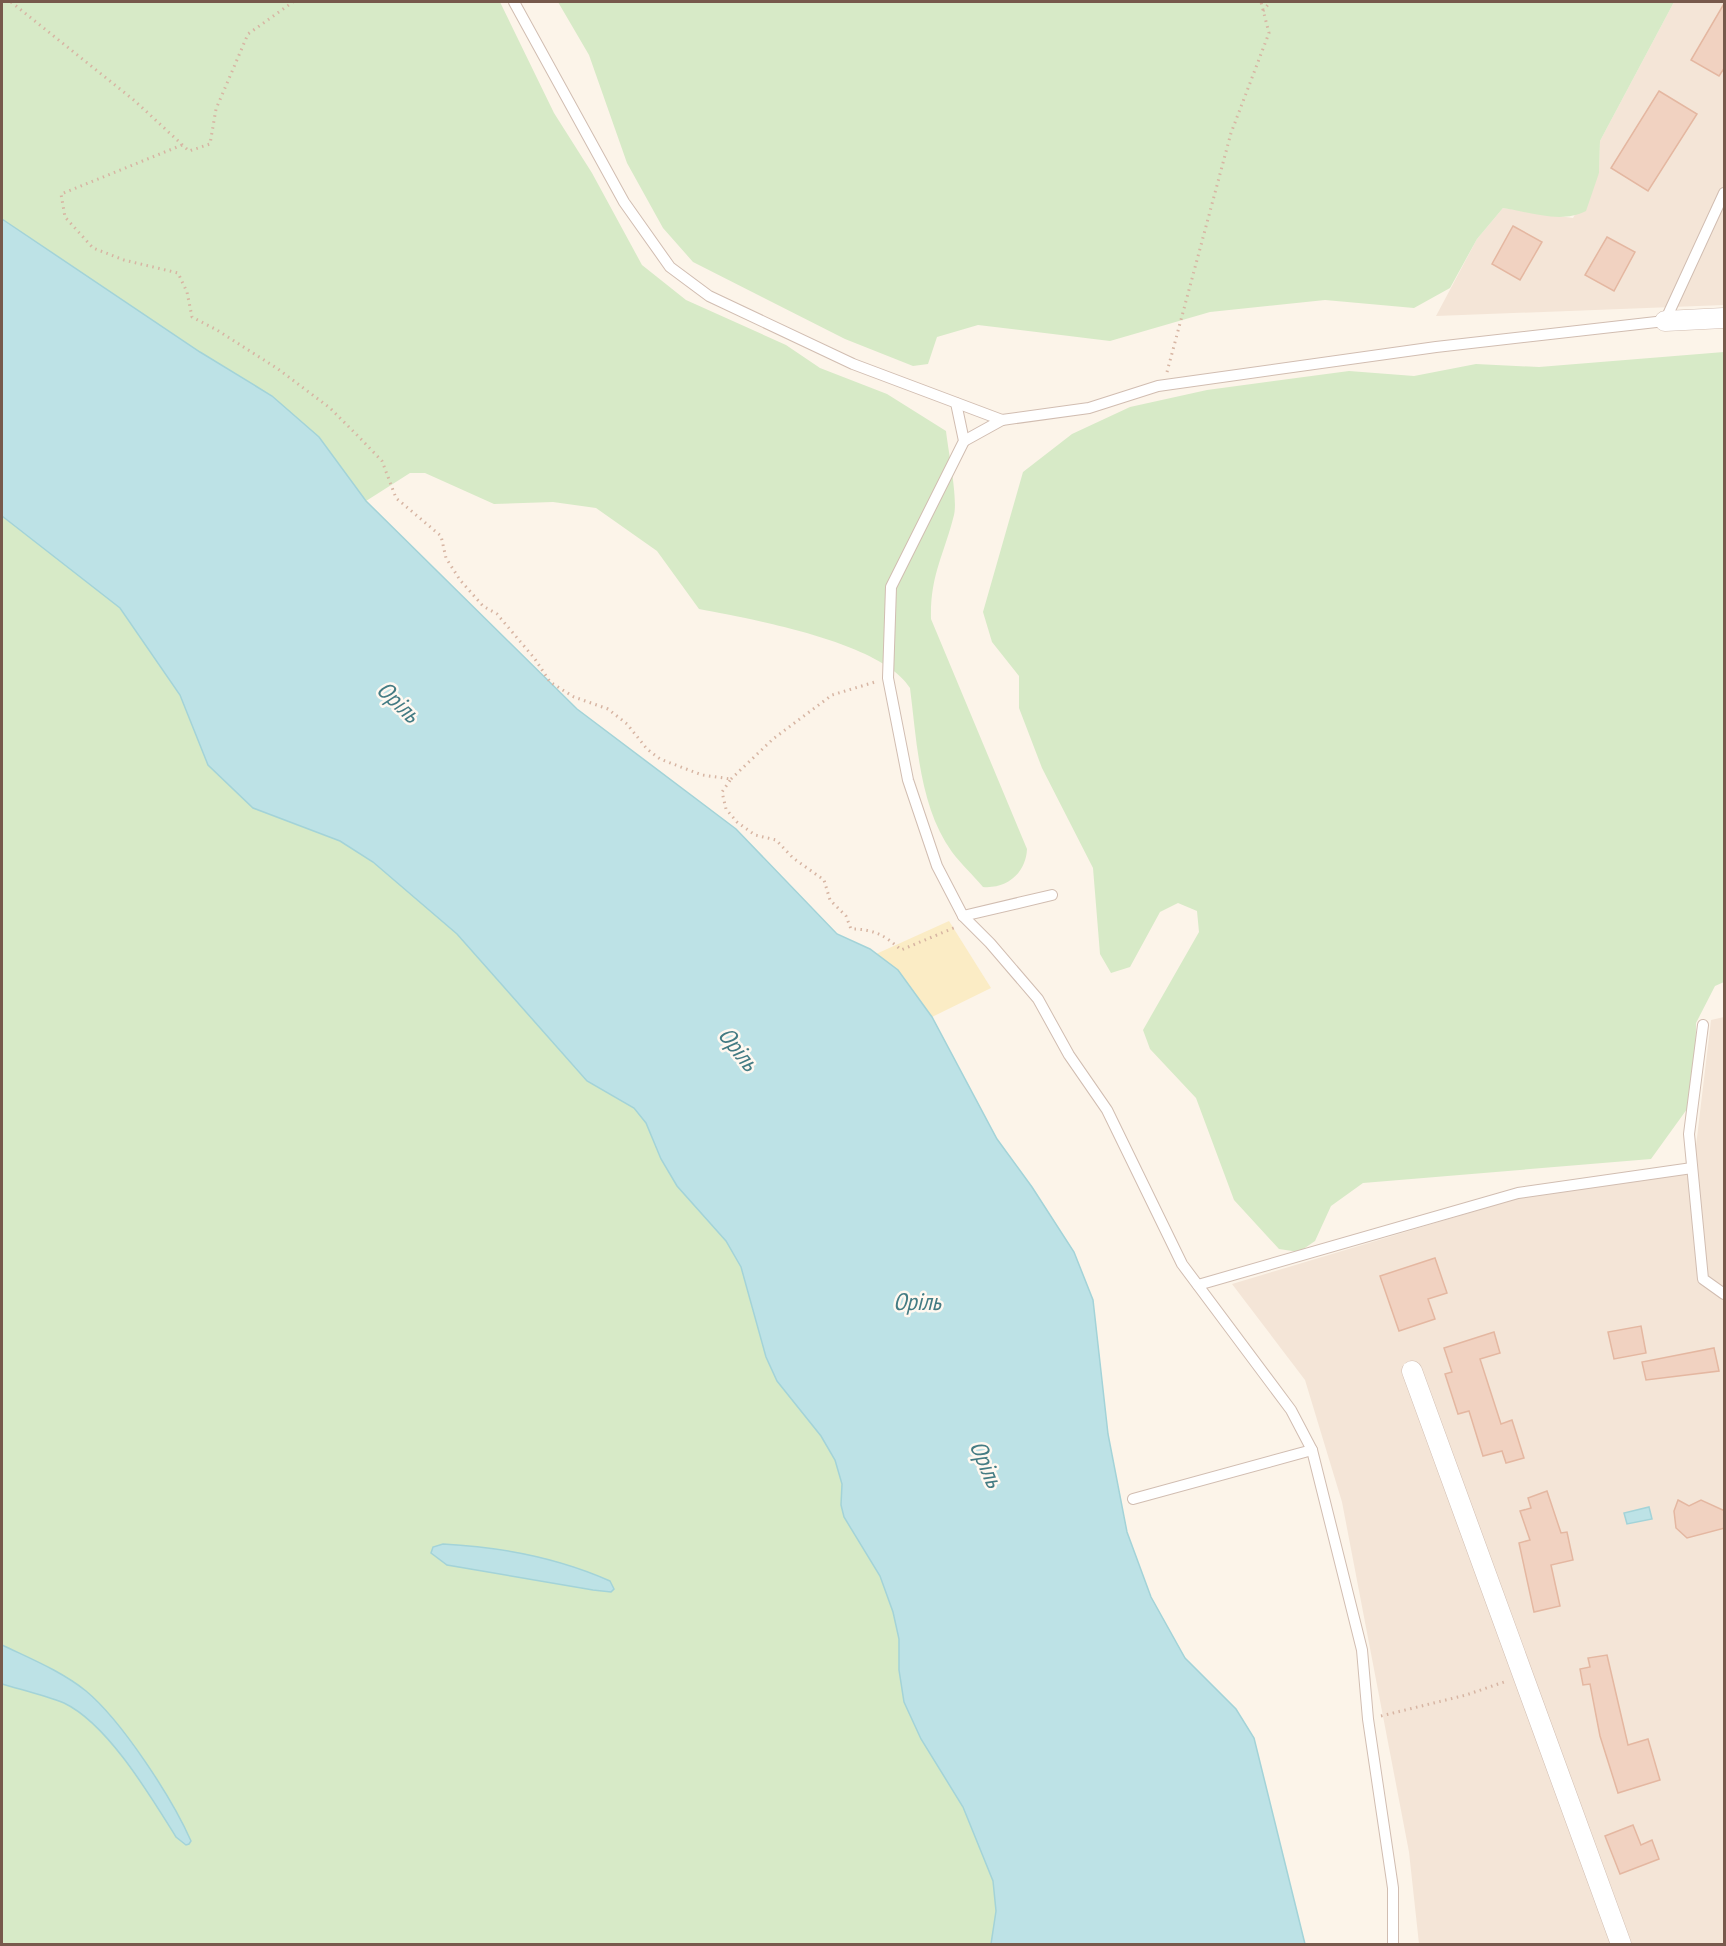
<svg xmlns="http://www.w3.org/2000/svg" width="1726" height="1946" viewBox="0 0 1726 1946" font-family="'PT Sans Narrow',sans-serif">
	<rect width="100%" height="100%" fill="#fcf4e9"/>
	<g fill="#f4e5d7">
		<path d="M 1674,2 L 1724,2 L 1724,305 L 1436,316 L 1477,239 L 1503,208 L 1573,218 L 1599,173 L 1600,141 Z"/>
		<path d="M 1724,1017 L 1724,1944 L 1419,1944 L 1409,1852 L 1342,1502 L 1305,1380 L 1232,1284 L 1532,1194 L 1693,1171 L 1711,1020 Z"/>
	</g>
	<g fill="#d7eac7">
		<path d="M 2,2 L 500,2 L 554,113 L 592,173 L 642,265 L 686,300 L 786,345 L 820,368 L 887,394 L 946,431 C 948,450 958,498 954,515 C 944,555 930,575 931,619 L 1027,849 C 1026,873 1007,889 983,887 C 973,875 961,864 952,852 C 919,806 917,742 910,688 C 882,642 751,619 699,609 L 657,551 L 596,508 L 553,502 L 494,504 L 425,473 L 410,473 L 366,501 L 577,709 L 736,829 L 837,934 L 870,949 L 898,970 L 932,1017 L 997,1139 L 1032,1187 L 1074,1252 L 1093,1300 L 1108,1434 L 1127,1532 L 1151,1597 L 1185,1658 L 1236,1709 L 1254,1738 L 1305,1944 L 2,1944 Z"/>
		<path d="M 558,2 L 1674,2 L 1600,141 L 1599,173 L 1586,211 C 1561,224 1530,212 1503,208 L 1477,239 L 1450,288 L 1414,308 L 1325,300 L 1210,312 L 1110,341 L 978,325 L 937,337 L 928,364 L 913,366 L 845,339 L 693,262 L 663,228 L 627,163 L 589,55 Z"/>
		<path d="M 1724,352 L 1724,982 L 1715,986 L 1696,1023 L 1695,1098 L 1651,1159 L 1363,1183 L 1331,1206 L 1315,1241 L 1299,1252 L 1279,1249 L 1234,1200 L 1196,1098 L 1150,1049 L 1143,1030 L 1199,932 L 1197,911 L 1178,903 L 1160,912 L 1130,967 L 1111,973 L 1100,954 L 1093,868 L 1042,768 L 1019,708 L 1019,676 L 992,642 L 983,612 L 1023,472 L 1072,434 L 1130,407 L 1207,390 L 1349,371 L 1414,376 L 1476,364 L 1539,367 Z"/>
	</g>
	<path fill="#fbecc5" d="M 949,921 L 991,988 L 932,1017 L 898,970 L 876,954 Z"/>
	<g fill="#bde2e6" stroke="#a3d3d8" stroke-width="1.5">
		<path d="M 2,219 L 200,352 L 272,396 L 319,437 L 366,501 L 577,709 L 736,829 L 837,934 L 870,949 L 898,970 L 932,1017 L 997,1139 L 1032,1187 L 1074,1252 L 1093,1300 L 1108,1434 L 1127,1532 L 1151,1597 L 1185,1658 L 1236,1709 L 1254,1738 L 1305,1944 L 991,1944 L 996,1911 L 993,1881 L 963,1807 L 921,1739 L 904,1702 L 899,1670 L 899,1639 L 893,1612 L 880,1576 L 844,1517 L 841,1505 L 842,1484 L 835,1460 L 821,1436 L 777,1381 L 766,1357 L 741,1267 L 726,1241 L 677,1186 L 661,1159 L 646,1123 L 634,1108 L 587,1081 L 457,934 L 373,862 L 340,841 L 253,808 L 208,765 L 180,695 L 120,608 L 2,516 Z"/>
		<path d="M 1649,1507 L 1652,1519 L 1627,1524 L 1624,1513 Z"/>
		<path d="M 443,1544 C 501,1547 556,1557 610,1581 L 614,1589 L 611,1592 L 593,1590 L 447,1565 L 431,1553 L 433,1547 Z"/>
		<path d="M 2,1645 C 31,1659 61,1671 86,1691 C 122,1721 172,1798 191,1841 L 189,1844 L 186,1845 L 176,1837 C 151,1797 108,1724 64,1703 C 44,1695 22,1690 2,1684 Z"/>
	</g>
	<g fill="#f1d2c1" stroke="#e4b7a1" stroke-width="1.5">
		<path d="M 1725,2 L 1725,67 L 1719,76 L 1691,60 Z"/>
		<path d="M 1659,91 L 1697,114 L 1648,191 L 1611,168 Z"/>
		<path d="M 1513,226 L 1542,242 L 1520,280 L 1492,264 Z"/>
		<path d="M 1607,237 L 1635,252 L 1614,291 L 1585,275 Z"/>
		<path d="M 1435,1258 L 1447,1293 L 1428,1299 L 1435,1319 L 1399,1331 L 1380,1276 Z"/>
		<path d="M 1641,1326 L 1646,1353 L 1614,1359 L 1608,1332 Z"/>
		<path d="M 1494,1332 L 1500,1353 L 1480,1359 L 1501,1424 L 1512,1420 L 1524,1458 L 1506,1463 L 1502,1451 L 1483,1456 L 1469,1411 L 1458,1414 L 1445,1374 L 1452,1372 L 1444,1348 Z"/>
		<path d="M 1714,1348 L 1719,1371 L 1646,1380 L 1642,1362 Z"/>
		<path d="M 1547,1491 L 1561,1533 L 1567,1532 L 1573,1560 L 1551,1565 L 1560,1606 L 1534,1612 L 1519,1543 L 1530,1540 L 1520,1511 L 1531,1508 L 1528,1498 Z"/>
		<path d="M 1678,1500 L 1689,1506 L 1701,1500 L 1725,1511 L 1725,1528 L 1687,1538 L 1676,1528 L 1674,1511 Z"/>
		<path d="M 1607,1655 L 1628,1745 L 1648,1739 L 1660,1780 L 1618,1793 L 1600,1736 L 1590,1684 L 1583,1685 L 1580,1669 L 1590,1667 L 1588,1658 Z"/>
		<path d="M 1633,1825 L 1641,1845 L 1652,1840 L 1659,1859 L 1620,1874 L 1605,1836 Z"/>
	</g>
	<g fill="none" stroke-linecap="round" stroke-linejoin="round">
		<defs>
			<g id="lane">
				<path d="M 514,2 L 624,202 L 670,267 L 709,296 L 853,364 L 1002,420 L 1089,408 L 1158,386 L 1436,347 L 1665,321 L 1724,193"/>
				<path d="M 956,403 L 964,441 L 891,587 L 888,678 L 908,780 L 937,866 L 963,916 L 990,943 L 1038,999 L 1069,1055 L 1107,1110 L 1182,1264 L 1291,1410 L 1312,1450 L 1362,1650 L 1368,1719 L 1393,1888 L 1393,1944"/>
				<path d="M 964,441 L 1002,420"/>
				<path d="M 963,916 L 1052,895"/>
				<path d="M 1703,1025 L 1689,1134 L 1703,1279 L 1724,1294"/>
				<path d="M 1198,1285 L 1518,1193 L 1692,1168"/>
				<path d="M 1133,1499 L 1312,1450"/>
			</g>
			<g id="street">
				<path d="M 1665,321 L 1724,318"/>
				<path d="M 1412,1371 L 1621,1944"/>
			</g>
		</defs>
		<use href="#lane" stroke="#d1bdb1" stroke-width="12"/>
		<use href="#street" stroke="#d1bdb1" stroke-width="21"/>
		<g stroke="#d7b5a3" stroke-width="3" stroke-dasharray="1.5 4.5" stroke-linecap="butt">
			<path d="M 11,2 L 135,101 L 189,151 L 210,144 L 216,109 L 248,34 L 293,2"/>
			<path d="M 1263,11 L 1270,2"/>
			<path d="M 182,145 L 61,194 L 65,217 L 93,248 L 124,260 L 178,273 L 187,292 L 192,317 L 217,330 L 278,369 L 330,408 L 359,437 L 382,461 L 396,498 L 441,536 L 446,558 L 460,580 L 483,606 L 497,614 L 535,659 L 550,682 L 574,697 L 608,709 L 627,724 L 647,749 L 660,759 L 702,775 L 731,779 L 722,792 L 726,809 L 737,822 L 755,835 L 776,840 L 793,858 L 824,880 L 830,900 L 846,916 L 851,929 C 873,929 885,935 901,950 L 956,927"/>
			<path d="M 1167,372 L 1231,133 L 1269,33 L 1261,2"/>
			<path d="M 731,779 L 773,739 L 832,695 L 875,682"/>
			<path d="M 1381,1716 L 1466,1695 L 1507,1681"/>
		</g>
		<use href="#lane" stroke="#fff" stroke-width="10"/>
		<use href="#street" stroke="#fff" stroke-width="20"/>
	</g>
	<g text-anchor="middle" stroke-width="5" stroke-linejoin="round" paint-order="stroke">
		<g font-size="24" font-style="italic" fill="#437b83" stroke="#fff8f0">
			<text transform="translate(398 702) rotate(43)" y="8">Оріль</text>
			<text transform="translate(738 1049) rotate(52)" y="8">Оріль</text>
			<text x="917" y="1310">Орiль</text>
			<text transform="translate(986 1464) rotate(67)" y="8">Оріль</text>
		</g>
	</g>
	<rect width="1726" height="1946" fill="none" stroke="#77594c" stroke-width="6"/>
</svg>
